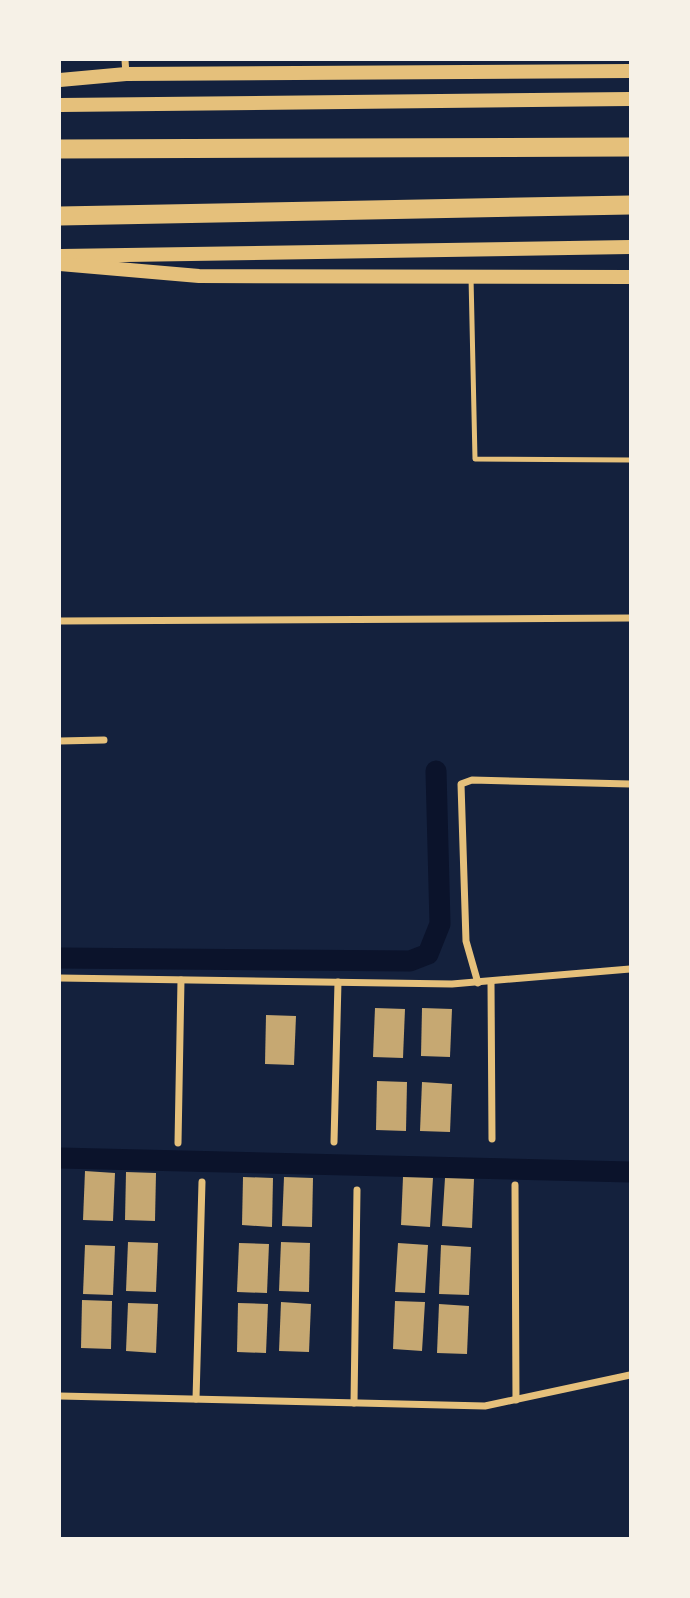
<svg xmlns="http://www.w3.org/2000/svg" width="690" height="1598" viewBox="0 0 690 1598" font-family="Helvetica,sans-serif">
	<rect width="100%" height="100%" fill="#14213d"/>
	<g fill="none" stroke-linecap="round" stroke-linejoin="round">
		<g stroke="#0b132b" stroke-width="21">
			<path d="M 60,958 L 410,961 L 428,954 L 440,924 L 436,771"/>
			<path d="M 60,1158 L 630,1172"/>
		</g>
	</g>
	<g fill="#c6a872">
		<path d="M 375,1008 L 405,1009 L 403,1058 L 373,1057 Z"/>
		<path d="M 422,1008 L 452,1009 L 450,1057 L 421,1056 Z"/>
		<path d="M 266,1015 L 296,1016 L 294,1065 L 265,1064 Z"/>
		<path d="M 377,1081 L 407,1082 L 406,1131 L 376,1130 Z"/>
		<path d="M 422,1082 L 452,1084 L 450,1132 L 420,1131 Z"/>
		<path d="M 85,1171 L 115,1173 L 113,1221 L 83,1220 Z"/>
		<path d="M 126,1172 L 156,1173 L 155,1221 L 125,1220 Z"/>
		<path d="M 243,1177 L 273,1178 L 272,1227 L 242,1225 Z"/>
		<path d="M 284,1177 L 313,1178 L 312,1227 L 282,1226 Z"/>
		<path d="M 403,1177 L 433,1178 L 430,1227 L 401,1225 Z"/>
		<path d="M 445,1178 L 474,1179 L 472,1228 L 442,1226 Z"/>
		<path d="M 128,1242 L 158,1243 L 156,1292 L 126,1291 Z"/>
		<path d="M 281,1242 L 310,1243 L 309,1292 L 279,1291 Z"/>
		<path d="M 239,1243 L 269,1244 L 267,1293 L 237,1292 Z"/>
		<path d="M 398,1243 L 428,1245 L 425,1293 L 395,1292 Z"/>
		<path d="M 85,1245 L 115,1246 L 113,1295 L 83,1294 Z"/>
		<path d="M 441,1245 L 471,1247 L 469,1295 L 439,1294 Z"/>
		<path d="M 82,1300 L 112,1301 L 111,1349 L 81,1348 Z"/>
		<path d="M 395,1301 L 425,1302 L 422,1351 L 393,1349 Z"/>
		<path d="M 281,1302 L 311,1304 L 309,1352 L 279,1351 Z"/>
		<path d="M 128,1303 L 158,1304 L 156,1353 L 126,1351 Z"/>
		<path d="M 238,1303 L 268,1304 L 266,1353 L 237,1352 Z"/>
		<path d="M 439,1304 L 469,1306 L 467,1354 L 437,1353 Z"/>
	</g>
	<g fill="none" stroke-linecap="round" stroke-linejoin="round">
		<path stroke="#e5c07b" stroke-width="5" d="M 471,277 L 475,459 L 630,460"/>
		<g stroke="#e5c07b" stroke-width="7">
			<path d="M 125,60 L 126,74"/>
			<path d="M 60,621 L 630,618"/>
			<path d="M 60,741 L 104,740"/>
			<path d="M 60,978 L 452,984 L 630,969"/>
			<path d="M 491,982 L 492,1139"/>
			<path d="M 478,983 L 466,941 L 461,784 L 472,780 L 630,784"/>
			<path d="M 334,1142 L 338,982"/>
			<path d="M 178,1143 L 181,980"/>
			<path d="M 515,1185 L 516,1400"/>
			<path d="M 60,1396 L 485,1406 L 630,1375"/>
			<path d="M 196,1399 L 202,1182"/>
			<path d="M 354,1403 L 357,1190"/>
		</g>
		<g stroke="#e5c07b" stroke-width="14">
			<path d="M 60,80 L 126,74 L 630,71"/>
			<path d="M 60,105 L 630,99"/>
			<path d="M 61,256 L 630,247"/>
			<path d="M 60,264 L 199,276 L 630,277"/>
		</g>
		<g stroke="#e5c07b" stroke-width="19">
			<path d="M 60,149 L 630,147"/>
			<path d="M 60,216 L 630,205"/>
		</g>
	</g>
	<rect width="690" height="1598" fill="none" stroke="#f6f1e7" stroke-width="122"/>
</svg>
